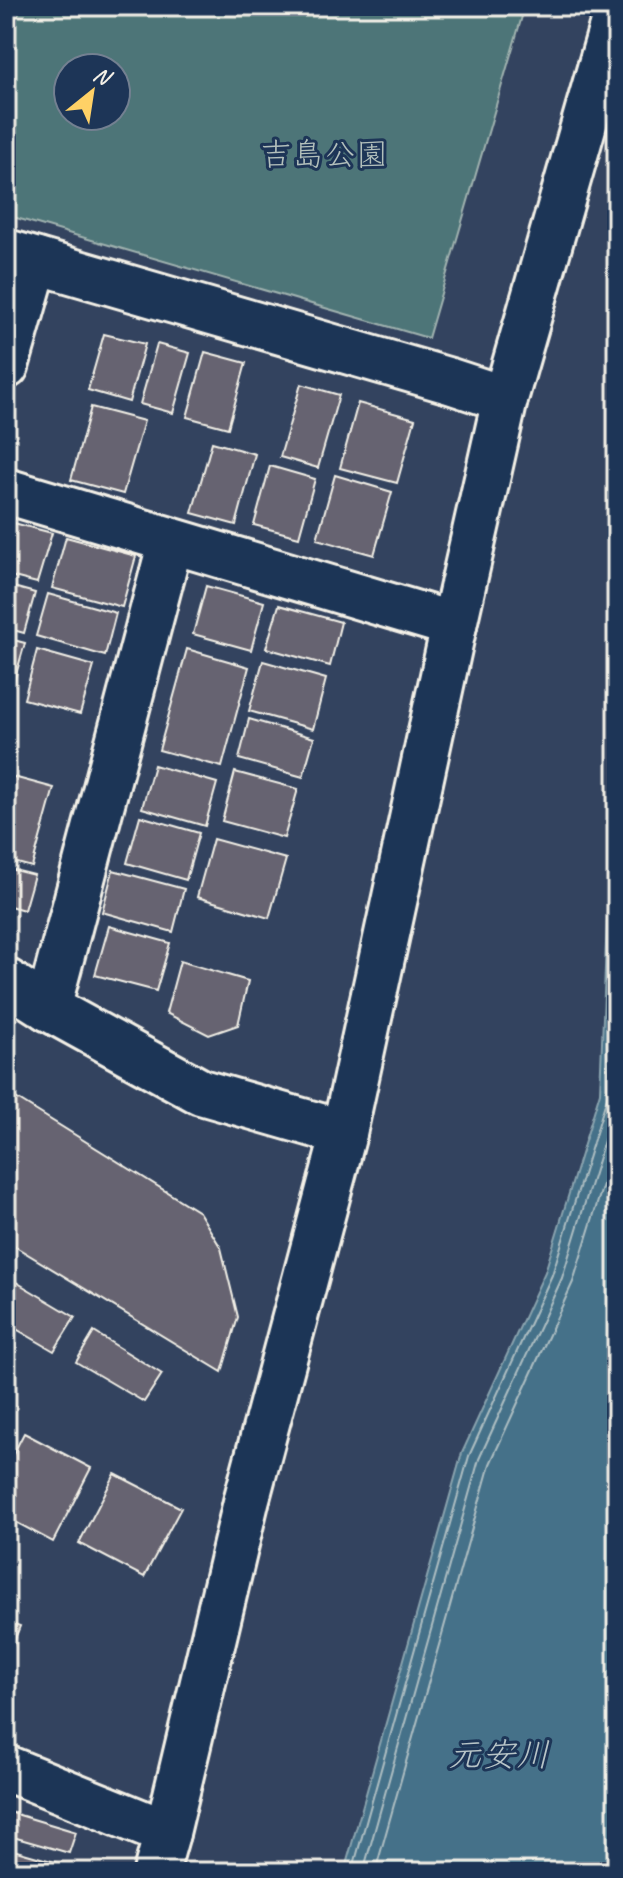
<svg xmlns="http://www.w3.org/2000/svg" width="623" height="1878" viewBox="0 0 623 1878" font-family="Caveat,'Klee One',sans-serif">
	<rect width="100%" height="100%" fill="#33435f"/>
	<filter id="ink" filterUnits="userSpaceOnUse"><feTurbulence type="fractalNoise" baseFrequency=".0125" numOctaves="2"/><feDisplacementMap in="SourceGraphic" scale="16" xChannelSelector="R" yChannelSelector="G"/><feConvolveMatrix kernelMatrix="1 2 1 2 8 2 1 2 1" color-interpolation-filters="sRGB"/></filter>
	<g filter="url(#ink)">
		<path fill="#4e7578" stroke="#a1b3b0" stroke-width="2" fill-rule="evenodd" d="M 6,6 L 525,6 L 428,338 L 6,215 ZM 68,68 L 116,68 L 116,116 L 68,116 Z"/>
		<path fill="#457189" stroke="#8ba4af" stroke-width="2" d="M 617,860 L 617,1872 L 344,1872 L 462,1453 L 545,1272 L 600,1092 L 608,894 Z"/>
		<g fill="none" stroke-linecap="round" stroke-linejoin="round">
			<g stroke="#aebec2" stroke-width="2">
				<path d="M 352,1872 L 469,1456 L 552,1275 L 608,1094 L 617,890"/>
				<path d="M 363,1872 L 479,1459 L 562,1278 L 617,1098"/>
				<path d="M 375,1872 L 490,1464 L 573,1282 L 617,1139"/>
			</g>
		</g>
		<g fill="#666471" stroke="#f4f1e8" stroke-width="2">
			<path d="M 104,334 L 145,344 L 129,402 L 88,390 Z"/>
			<path d="M 157,344 L 190,353 L 173,413 L 140,404 Z"/>
			<path d="M 205,352 L 246,363 L 228,428 L 187,417 Z"/>
			<path d="M 301,384 L 339,395 L 318,468 L 280,457 Z"/>
			<path d="M 358,403 L 415,419 L 397,483 L 340,468 Z"/>
			<path d="M 91,407 L 144,421 L 123,494 L 71,480 Z"/>
			<path d="M 212,442 L 255,454 L 236,525 L 192,513 Z"/>
			<path d="M 270,466 L 315,479 L 299,537 L 254,525 Z"/>
			<path d="M 335,475 L 392,492 L 374,555 L 317,539 Z"/>
			<path d="M 6,521 L 52,533 L 37,583 L 6,575 Z"/>
			<path d="M 66,537 L 136,556 L 122,607 L 52,588 Z"/>
			<path d="M 6,585 L 35,593 L 24,633 L 6,628 Z"/>
			<path d="M 206,586 L 264,602 L 251,650 L 193,634 Z"/>
			<path d="M 48,594 L 116,613 L 105,656 L 36,636 Z"/>
			<path d="M 279,605 L 341,622 L 330,666 L 266,648 Z"/>
			<path d="M 6,638 L 25,643 L 13,685 L 6,683 Z"/>
			<path d="M 187,649 L 249,667 L 222,767 L 159,750 Z"/>
			<path d="M 37,650 L 94,666 L 80,714 L 24,699 Z"/>
			<path d="M 263,661 L 326,679 L 313,729 L 249,711 Z"/>
			<path d="M 249,719 L 314,738 L 303,777 L 239,759 Z"/>
			<path d="M 154,765 L 217,783 L 205,826 L 142,808 Z"/>
			<path d="M 235,772 L 298,789 L 284,838 L 222,821 Z"/>
			<path d="M 6,775 L 54,788 L 32,867 L 6,860 Z"/>
			<path d="M 140,816 L 199,833 L 186,880 L 127,863 Z"/>
			<path d="M 213,839 L 286,859 L 269,918 L 197,897 Z"/>
			<path d="M 6,868 L 34,875 L 24,910 L 6,905 Z"/>
			<path d="M 113,870 L 184,889 L 173,932 L 102,912 Z"/>
			<path d="M 109,926 L 170,943 L 156,991 L 95,975 Z"/>
			<path d="M 180,961 L 248,981 L 238,1025 L 209,1035 L 166,1013 Z"/>
			<path d="M 6,1092 L 199,1212 L 221,1248 L 238,1317 L 222,1372 L 6,1241 Z"/>
			<path d="M 6,1276 L 75,1317 L 54,1351 L 6,1323 Z"/>
			<path d="M 94,1332 L 162,1374 L 144,1402 L 76,1362 Z"/>
			<path d="M 24,1433 L 91,1468 L 53,1542 L 6,1517 L 6,1468 Z"/>
			<path d="M 115,1474 L 181,1508 L 144,1577 L 79,1543 Z"/>
			<path d="M 6,1621 L 20,1626 L 6,1661 Z"/>
			<path d="M 6,1811 L 76,1832 L 69,1853 L 6,1835 Z"/>
			<path d="M 6,1848 L 79,1869 L 78,1872 L 6,1872 Z"/>
		</g>
		<g fill="none" stroke-linecap="round" stroke-linejoin="round">
			<defs>
				<g id="minor">
					<path d="M 6,252 L 450,381 L 505,399"/>
					<path d="M 6,366 L 36,261"/>
					<path d="M 6,491 L 454,625"/>
					<path d="M 6,981 L 48,1008 L 201,1092 L 344,1133"/>
					<path d="M 48,1008 L 171,541"/>
					<path d="M 6,1768 L 167,1833"/>
					<path d="M 156,1872 L 167,1833 L 247,1498 L 344,1133 L 454,625 L 505,399 L 617,9"/>
				</g>
			</defs>
			<use href="#minor" stroke="#f4f1e8" stroke-width="50"/>
			<use href="#minor" stroke="#1d3557" stroke-width="44"/>
		</g>
	</g>
	<g text-anchor="middle" stroke-width="6" stroke-linejoin="round" paint-order="stroke">
		<g font-size="32" fill="#b2bfbb" stroke="#1d3557">
			<text x="324" y="165">吉島公園</text>
		</g>
		<g font-size="34" font-style="italic" fill="#b7c4c7" stroke="#1d3557">
			<text x="499" y="1766">元安川</text>
		</g>
	</g>
	<rect width="623" height="1878" fill="none" stroke="#1d3557" stroke-width="32"/>
	<rect x="16" y="16" width="591" height="1846" fill="none" stroke="#f4f1e8" stroke-width="3" filter="url(#ink)"/>
	<g transform="translate(92 92) rotate(30)"><circle r="38" fill="#1d3557" stroke="#738091" stroke-width="2"/>
	<path d="M0-6L14 30L0 20L-14 30Z" fill="#ffd166"/>
	<text y="-12" font-size="22" font-weight="bold" text-anchor="middle" fill="#f4f1e8">N</text>
	</g>
</svg>
